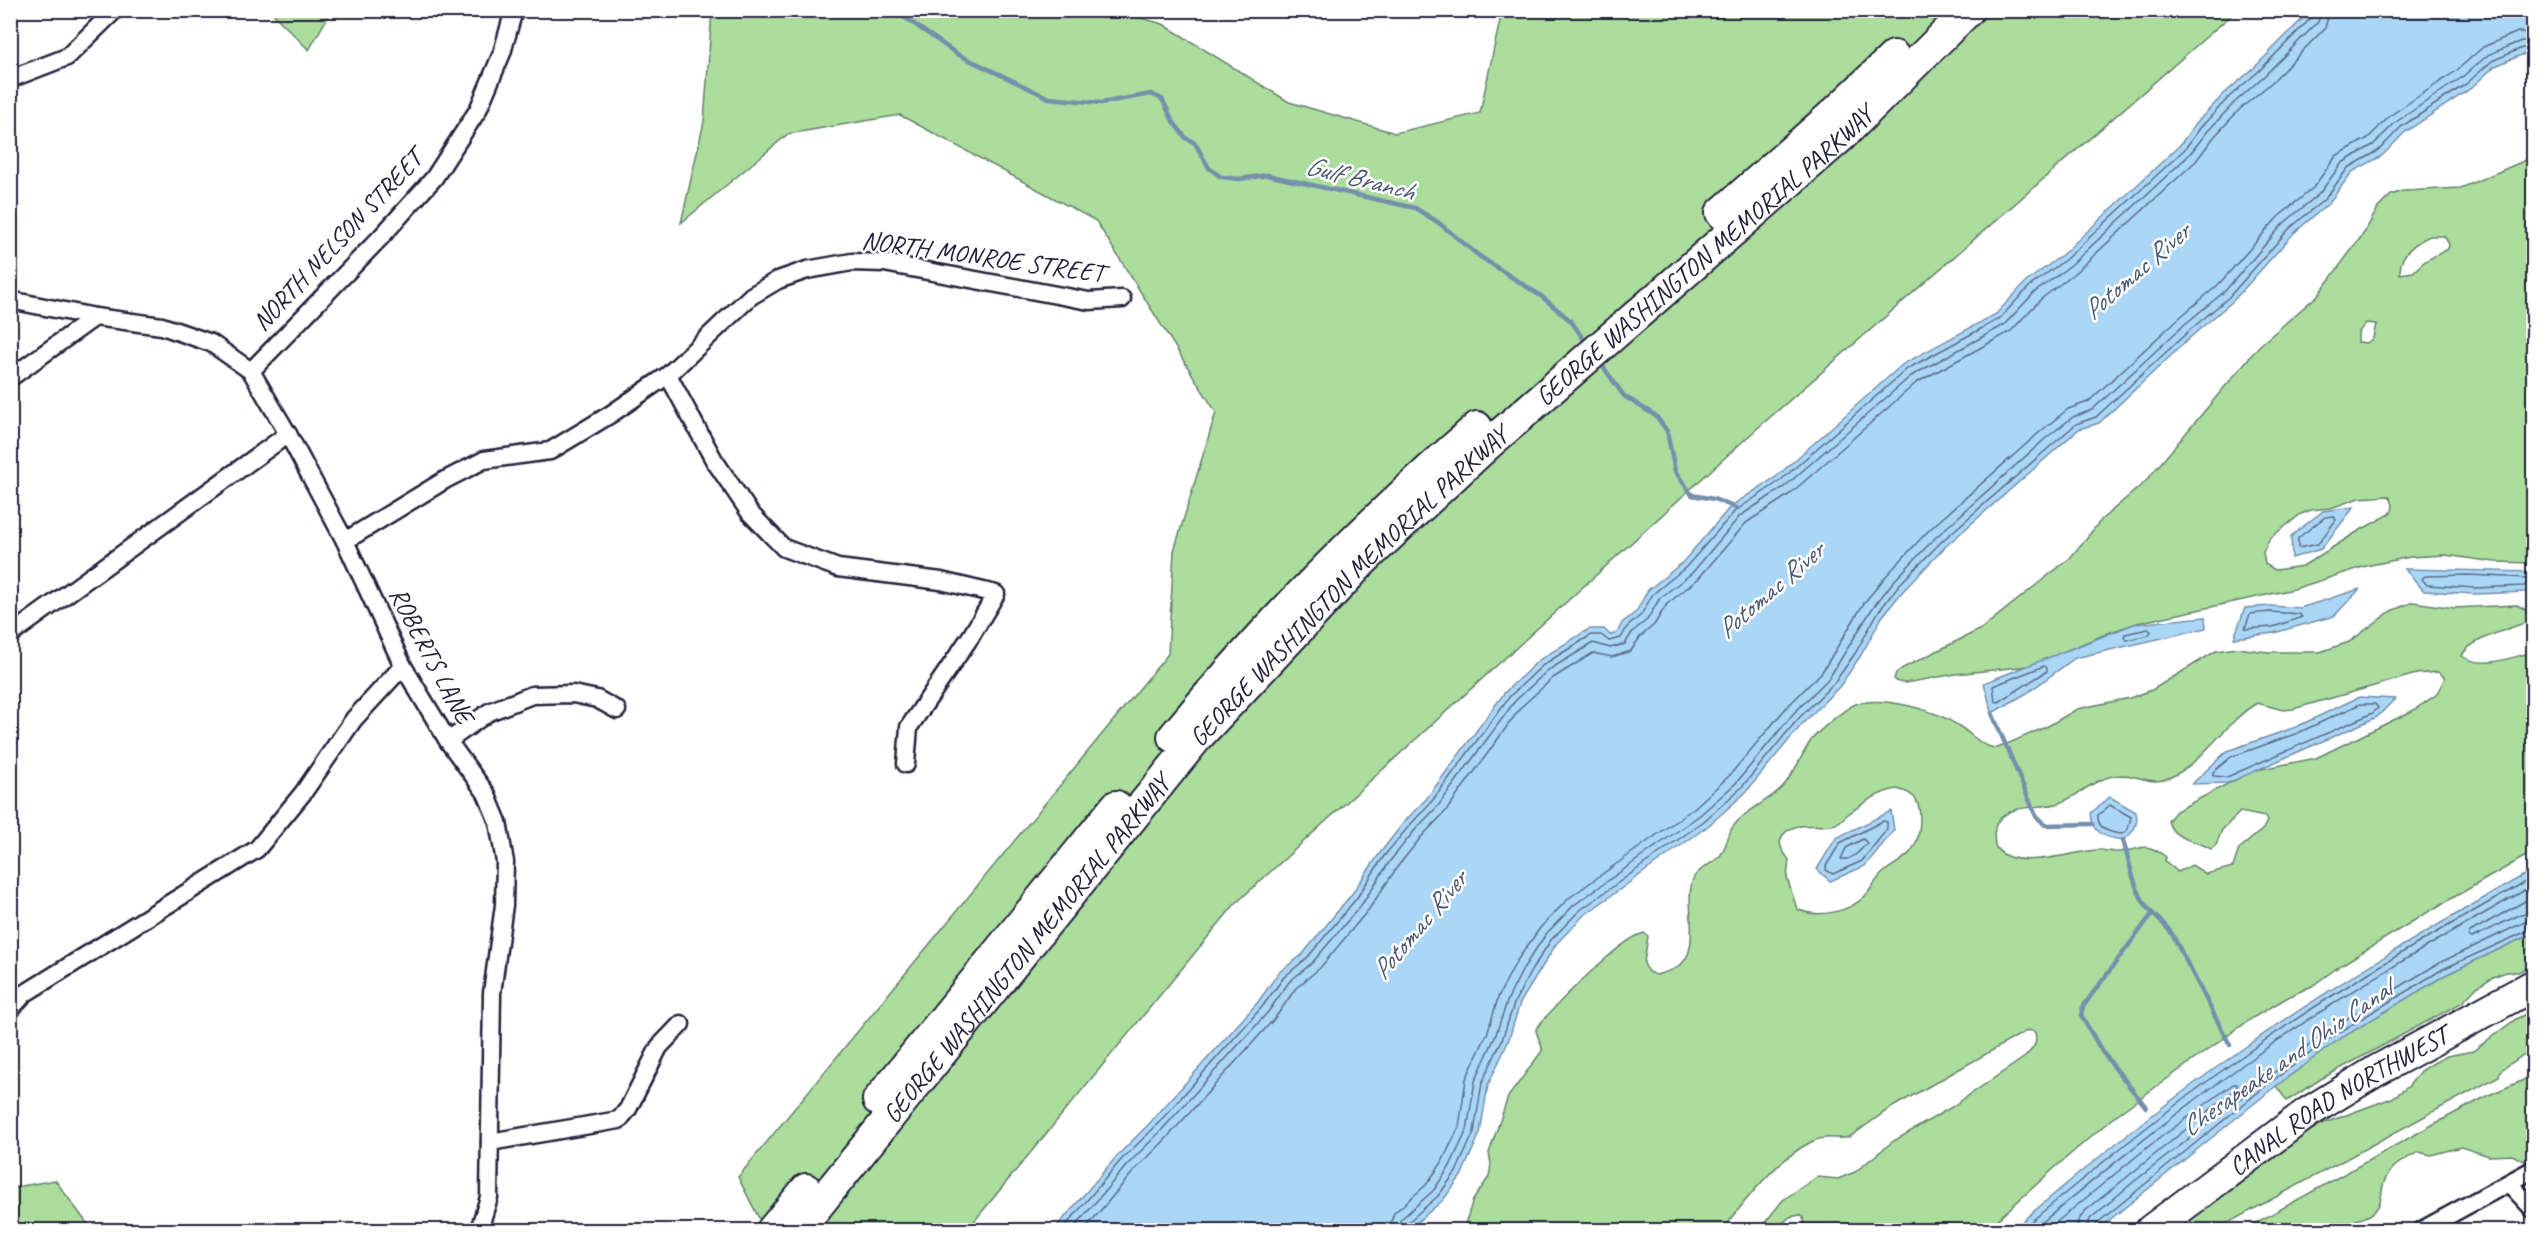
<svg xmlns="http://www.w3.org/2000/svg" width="2544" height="1241" viewBox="0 0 2544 1241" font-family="Caveat,sans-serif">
	<rect width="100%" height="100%" fill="#fff"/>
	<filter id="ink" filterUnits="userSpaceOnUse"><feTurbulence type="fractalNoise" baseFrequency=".0167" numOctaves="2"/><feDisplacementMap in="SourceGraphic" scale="12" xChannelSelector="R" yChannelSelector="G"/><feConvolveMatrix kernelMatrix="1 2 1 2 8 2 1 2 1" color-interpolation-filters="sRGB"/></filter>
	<g filter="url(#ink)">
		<g fill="#abdd9d" stroke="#66806c" stroke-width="1.5" fill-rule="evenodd">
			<path d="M 277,11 L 277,10 L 331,11 L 309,50 L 274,15 Z"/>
			<path d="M 712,11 L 1115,11 L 1163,24 L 1289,102 L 1395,133 L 1480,113 L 1502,11 L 2236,11 L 1752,433 L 1235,904 L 967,1230 L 765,1230 L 738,1177 L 1168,654 L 1174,551 L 1216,412 L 1096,221 L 900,115 L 788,134 L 681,223 L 704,122 Z"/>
			<path d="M 2533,157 L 2533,563 L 2495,562 L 2445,555 L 2410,557 L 2366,566 L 2294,589 L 2137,623 L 2111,632 L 2029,666 L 1956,674 L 1905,683 L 1898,682 L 1894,679 L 1896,673 L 1903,668 L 1981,629 L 2070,558 L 2102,519 L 2145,482 L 2259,346 L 2318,295 L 2364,233 L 2378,208 L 2391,195 L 2403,191 L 2461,188 ZM 2430,236 L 2444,236 L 2449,244 L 2448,249 L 2425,261 L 2413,272 L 2400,274 C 2399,254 2414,243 2430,236 ZM 2366,323 L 2376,324 L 2373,338 L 2367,343 L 2358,342 L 2358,333 ZM 2389,496 C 2393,503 2395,507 2390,514 L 2357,532 L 2303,566 L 2275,570 L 2265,564 L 2263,552 L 2270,538 L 2301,514 L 2311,510 L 2331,508 L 2359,498 Z"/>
			<path d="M 2413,602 L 2454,608 L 2517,605 L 2530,612 L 2531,617 L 2527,622 C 2512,628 2467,640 2462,656 C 2482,670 2512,657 2533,652 L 2533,852 L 2428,912 L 2341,965 L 2312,986 L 2290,996 L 2254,1017 L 2115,1116 L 2059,1164 L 1986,1230 L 1829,1230 L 1825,1225 L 1804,1225 L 1803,1217 L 1800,1215 L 1790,1217 L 1774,1230 L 1759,1230 L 1783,1200 L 1817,1177 L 1838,1179 L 1855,1172 L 1892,1142 L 1950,1108 L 2025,1057 C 2033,1048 2038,1045 2035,1032 L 2028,1030 L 1889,1109 L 1851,1136 C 1840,1142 1828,1133 1811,1142 C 1779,1158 1744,1201 1723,1230 L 1463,1230 L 1473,1200 L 1489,1177 L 1491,1164 L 1489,1153 L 1508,1097 L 1542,1051 C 1543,1043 1536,1037 1536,1029 C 1552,1008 1621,938 1644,933 L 1648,936 L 1644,963 L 1648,972 L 1656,975 C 1663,973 1672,971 1678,967 C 1704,949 1682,900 1694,877 C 1699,868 1712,864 1719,857 C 1726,850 1727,837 1732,828 C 1745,809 1770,802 1784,785 C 1795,772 1801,756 1810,742 C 1816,733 1848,705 1859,703 C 1887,697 1936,710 1959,726 C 1972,734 1982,748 1998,748 L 2050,725 L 2077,709 L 2130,698 L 2152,690 L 2216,651 L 2237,648 L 2268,652 L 2320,652 L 2349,642 L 2391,611 ZM 2438,672 L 2445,678 L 2436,695 L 2412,711 L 2316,758 L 2252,771 L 2176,811 L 2168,821 C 2174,842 2196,839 2211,849 L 2216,845 L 2222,830 L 2240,812 L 2265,817 L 2267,821 L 2263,829 L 2239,849 L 2233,867 L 2206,874 L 2192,865 L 2178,872 L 2165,861 L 2166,857 C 2142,839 2142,851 2119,852 C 2111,853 2104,849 2096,850 C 2071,852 2011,873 1995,846 C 1994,837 1993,827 1999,820 C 2013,803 2042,809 2060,803 C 2082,794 2096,776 2122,775 C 2138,775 2150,785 2166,779 C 2202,766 2223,723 2257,703 L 2283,710 L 2293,709 L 2416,674 ZM 1897,789 C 1904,791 1912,793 1916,800 C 1923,811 1920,840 1912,850 C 1904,861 1893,864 1883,873 C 1876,879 1872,888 1866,895 C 1851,912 1817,919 1797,909 L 1787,878 L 1789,860 C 1784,852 1776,844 1783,835 C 1795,820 1816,828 1832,825 C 1837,825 1843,819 1847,815 C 1862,804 1878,792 1897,789 Z"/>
			<path d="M 2533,933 L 2533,965 L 2518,972 L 2506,972 L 2493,977 L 2477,987 L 2463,1002 L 2321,1079 L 2287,1101 L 2276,1086 L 2338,1040 L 2445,975 Z"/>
			<path d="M 2533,1010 L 2533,1048 L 2500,1071 L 2499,1076 L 2215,1230 L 2177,1230 L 2290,1142 L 2322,1124 L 2392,1098 L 2409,1086 L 2420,1071 L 2428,1066 L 2447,1056 L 2473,1051 L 2516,1019 Z"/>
			<path d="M 2533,1076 L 2533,1155 L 2524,1161 L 2512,1155 L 2489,1156 L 2461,1147 L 2431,1155 L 2419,1152 C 2401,1161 2386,1168 2382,1190 C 2381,1196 2381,1204 2377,1208 C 2369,1221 2350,1217 2343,1230 L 2243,1230 L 2434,1124 L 2489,1095 Z"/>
			<path d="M 55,1180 L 92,1230 L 11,1230 L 11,1188 Z"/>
		</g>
		<g fill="#abd7f7" stroke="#748fac" stroke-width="1.5">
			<path d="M 2310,11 L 2533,11 L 2533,56 L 2524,54 L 2495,66 L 2470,89 L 2405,132 L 2382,156 L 2352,172 L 2329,203 L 2294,233 L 2233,301 L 2194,334 L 2099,423 L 2079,429 L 1946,546 L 1903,591 L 1882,617 L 1861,655 L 1840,686 L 1803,723 L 1746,792 L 1708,826 L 1583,916 L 1556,944 L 1520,1003 L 1508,1042 L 1488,1085 L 1480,1133 L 1461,1176 L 1443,1200 L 1408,1230 L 1054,1230 L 1117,1156 L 1148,1125 L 1258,1002 L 1279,972 L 1302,955 L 1351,895 L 1380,853 L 1405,821 L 1427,798 L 1505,692 L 1539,660 L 1589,629 L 1604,629 L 1610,635 L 1617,633 L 1622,623 L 1636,612 L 1648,590 L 1682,563 L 1731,506 L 1776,477 L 1903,364 L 1996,314 L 2026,282 L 2062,255 L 2180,145 L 2196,123 L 2225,93 L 2255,67 Z"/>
			<path d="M 2354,507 L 2321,549 L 2292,558 L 2291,536 L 2323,511 Z"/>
			<path d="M 2405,569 L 2533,572 L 2533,587 L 2527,592 L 2475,594 L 2424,591 Z"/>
			<path d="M 2360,589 L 2334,616 L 2274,633 L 2234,638 L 2245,608 L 2270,606 L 2300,608 Z"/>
			<path d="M 2205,617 L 2206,628 L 2075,658 L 2027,693 L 1992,713 L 1984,683 L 2134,624 Z"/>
			<path d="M 2359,697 L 2395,699 L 2377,717 L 2228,783 L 2192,784 L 2227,751 L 2296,727 Z"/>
			<path d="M 2110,797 L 2136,812 C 2139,825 2133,833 2123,840 C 2105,838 2092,833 2091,813 Z"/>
			<path d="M 1891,811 L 1894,830 L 1865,866 L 1830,881 L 1817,869 L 1836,838 Z"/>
			<path d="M 2533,870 L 2533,933 L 2445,975 L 2338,1040 L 2276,1086 L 2097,1230 L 2012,1230 C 2086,1166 2163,1104 2244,1048 C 2336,983 2435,926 2533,870 Z"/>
		</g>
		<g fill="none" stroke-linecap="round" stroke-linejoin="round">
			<g stroke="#596a86" stroke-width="1.5">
				<path d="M 2334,516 L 2336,520 L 2318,544 L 2298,548 L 2298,538 L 2325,517 Z"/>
				<path d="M 2469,575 L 2527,578 L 2530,581 L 2524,586 L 2475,588 L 2427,585 L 2422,579 L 2425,576 Z"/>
				<path d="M 2270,612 L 2299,614 L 2302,617 L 2273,627 L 2245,629 L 2250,614 Z"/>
				<path d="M 2148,629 L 2151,631 L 2149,635 L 2127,640 L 2124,638 L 2125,634 Z"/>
				<path d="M 2044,666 L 2047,668 L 2047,671 L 1999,702 L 1995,701 L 1993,686 Z"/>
				<path d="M 2360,704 L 2375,704 L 2378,708 L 2373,713 L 2227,777 L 2213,776 L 2213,772 L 2231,757 L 2298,733 Z"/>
				<path d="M 2110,805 L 2131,817 L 2128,829 L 2122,834 C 2110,833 2097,829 2098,815 Z"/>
				<path d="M 1883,821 L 1887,822 L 1887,829 L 1862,861 L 1833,874 L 1826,870 L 1826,866 L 1840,843 Z"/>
				<path d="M 1863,839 L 1867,843 C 1860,851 1852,861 1841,859 L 1846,848 Z"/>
				<path d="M 2534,896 L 2470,932 L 2468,936 L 2472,938 L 2521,914 L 2534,911"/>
				<path d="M 1062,1230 L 1121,1160 L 1153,1129 L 1262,1007 L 1284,977 L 1307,958 L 1356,899 L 1384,856 L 1410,825 L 1432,801 L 1510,696 L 1543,665 L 1591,635 L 1601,635 L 1609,641 L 1621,638 L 1627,627 L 1641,615 L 1653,594 L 1686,567 L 1735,511 L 1780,481 L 1907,369 L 1999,319 L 2030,286 L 2066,259 L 2184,150 L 2201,127 L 2229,97 L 2259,71 L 2312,17 L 2314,10"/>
				<path d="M 1072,1230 L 1127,1165 L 1158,1134 L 1268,1012 L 1289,982 L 1312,963 L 1362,904 L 1390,861 L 1415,830 L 1438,806 L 1515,701 L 1547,671 L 1593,643 L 1610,648 L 1625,644 L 1633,631 L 1647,620 L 1660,598 L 1692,573 L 1740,516 L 1784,487 L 1911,376 L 2004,325 L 2035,292 L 2071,265 L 2189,155 L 2207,132 L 2234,103 L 2264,76 L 2318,22 L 2321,10"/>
				<path d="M 1084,1230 L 1134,1171 L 1165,1140 L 1275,1018 L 1296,988 L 1320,968 L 1369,909 L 1398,866 L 1422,836 L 1446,811 L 1521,707 L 1553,678 L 1593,653 L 1612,657 L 1631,651 L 1640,637 L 1654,625 L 1667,604 L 1698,579 L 1746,523 L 1790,494 L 1916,383 L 2011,331 L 2041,299 L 2077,271 L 2196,161 L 2214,137 L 2240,109 L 2271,83 L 2325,28 L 2330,10"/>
				<path d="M 1388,1230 L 1394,1213 L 1426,1185 L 1441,1164 L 1459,1127 L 1466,1079 L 1487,1034 L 1499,995 L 1516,962 L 1540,928 L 1569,898 L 1694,808 L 1729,776 L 1786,708 L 1822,672 L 1864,603 L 1886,576 L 1929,530 L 2041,431 L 2068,409 L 2088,402 L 2179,318 L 2218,285 L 2278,217 L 2313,188 L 2336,156 L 2368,138 L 2391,115 L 2456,71 L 2483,47 L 2518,32 L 2534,33"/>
				<path d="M 1397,1230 L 1401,1219 L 1433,1191 L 1449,1168 L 1467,1130 L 1475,1081 L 1495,1037 L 1508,999 L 1524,967 L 1546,934 L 1574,905 L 1700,815 L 1736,783 L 1793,714 L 1829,678 L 1872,609 L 1893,582 L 1936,537 L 2046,438 L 2073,417 L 2092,410 L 2185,324 L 2224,292 L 2284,223 L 2319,194 L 2342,163 L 2373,145 L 2396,122 L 2461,78 L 2488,55 L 2521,41 L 2534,42"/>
				<path d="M 1405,1230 L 1406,1224 L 1438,1196 L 1456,1172 L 1474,1132 L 1482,1083 L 1502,1040 L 1515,1001 L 1531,971 L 1551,940 L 1579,911 L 1704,821 L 1741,788 L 1798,719 L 1835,682 L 1856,652 L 1877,614 L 1898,586 L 1942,541 L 2076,424 L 2096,417 L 2190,330 L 2229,297 L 2289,229 L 2325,199 L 2348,168 L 2378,151 L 2401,127 L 2466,84 L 2492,61 L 2522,48 L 2534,50"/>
				<path d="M 2021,1230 C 2094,1169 2168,1108 2247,1053 C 2338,988 2436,932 2534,877"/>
				<path d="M 2033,1230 C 2104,1171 2175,1113 2251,1059 C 2341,995 2437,940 2534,885"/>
				<path d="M 2047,1230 L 2149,1146 L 2233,1084 L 2237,1084 L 2237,1088 L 2085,1211 L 2078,1221 L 2077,1230"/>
				<path d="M 2086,1230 L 2090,1219 L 2131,1184 L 2330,1029 L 2439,963 L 2525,922 L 2534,920"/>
				<path d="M 2094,1230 L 2096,1224 L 2272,1081 L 2335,1035 L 2443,969 L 2534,928"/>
			</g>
			<g stroke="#748fac" stroke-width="4.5">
				<path d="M 894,10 L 957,54 L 1049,98 L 1101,103 L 1151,94 L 1162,99 L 1174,123 L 1186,138 L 1195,143 L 1209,168 L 1221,177 L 1240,179 L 1267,175 L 1415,208 L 1439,223 L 1479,256 L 1541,296 L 1571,321 L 1587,344"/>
				<path d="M 1599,361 L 1624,396 L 1656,416 L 1667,431 L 1675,471 L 1692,495 L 1714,499 L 1736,508"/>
				<path d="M 1992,713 L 2036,816 L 2045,825 L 2093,824"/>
				<path d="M 2123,840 C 2129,861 2134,889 2147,907 C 2155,918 2163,921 2172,934 L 2230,1045"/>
				<path d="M 2146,1107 L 2103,1053 L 2081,1015 L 2083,1007 L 2090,997 L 2152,914"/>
			</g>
			<defs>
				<g id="street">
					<path d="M 10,79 L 67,57 L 115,10"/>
					<path d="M 10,300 L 95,317 L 162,326 L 211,343 L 251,371 L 288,434 L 345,541 L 403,666 L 448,741 L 486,793 L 498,822 L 505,862 L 504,905 L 492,993 L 489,1197 L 479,1230"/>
					<path d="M 251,371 L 381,237 L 434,178 L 478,110 L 502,53 L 514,10"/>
					<path d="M 668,375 L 714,460 L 750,513 L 784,548 L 838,568 L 941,581 L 996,594 L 971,636 L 909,727 L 906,764"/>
					<path d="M 10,378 L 95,317"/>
					<path d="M 345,541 L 445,480 L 484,460 L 550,451 L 611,414 L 668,375 L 751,296 L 778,280 L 807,270 L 852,262 L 884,263 L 1089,301 L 1122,299"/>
					<path d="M 10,635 L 288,434"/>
					<path d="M 448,741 L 489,712 L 532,695 L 573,694 L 597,699 L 617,710"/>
					<path d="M 10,1010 L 24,994 L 257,849 L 303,793 L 354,719 L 403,666"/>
					<path d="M 490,1142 L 619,1120 L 628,1109 L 659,1047 L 681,1024"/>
					<path d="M 2509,1183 L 2534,1210"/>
					<path d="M 2422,1230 L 2534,1169"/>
				</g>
				<g id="highway">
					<path d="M 1721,213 L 1834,113 L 1894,56"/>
					<path d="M 1173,737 C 1265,625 1368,522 1477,427"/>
					<path d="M 878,1100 L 1116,806"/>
					<path d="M 772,1230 L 806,1189"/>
					<path id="s1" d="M 798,1230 L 1196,739 L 1363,561 L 1483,449 L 1841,137 L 1969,10"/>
					<path id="s2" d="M 2151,1230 L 2307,1113 L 2376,1071 L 2534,985"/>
				</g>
			</defs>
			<use href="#street" stroke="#22223b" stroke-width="21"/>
			<use href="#highway" stroke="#22223b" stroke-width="34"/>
			<use href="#street" stroke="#fff" stroke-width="16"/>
			<use href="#highway" stroke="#fff" stroke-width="30"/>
		</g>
	</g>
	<g text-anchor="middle" stroke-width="5" stroke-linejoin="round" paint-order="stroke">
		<g font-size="26" fill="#22223b" stroke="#fff">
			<text transform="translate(337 240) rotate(-47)" y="9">NORTH NELSON STREET</text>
			<text dy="9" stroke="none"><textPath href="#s1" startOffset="1334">GEORGE WASHINGTON MEMORIAL PARKWAY</textPath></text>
			<text transform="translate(983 256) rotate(8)" y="9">NORTH MONROE STREET</text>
			<text dy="9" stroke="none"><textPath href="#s1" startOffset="848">GEORGE WASHINGTON MEMORIAL PARKWAY</textPath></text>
			<text transform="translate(432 655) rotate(62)" y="9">ROBERTS LANE</text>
			<text dy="9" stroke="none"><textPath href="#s1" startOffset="362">GEORGE WASHINGTON MEMORIAL PARKWAY</textPath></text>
			<text dy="9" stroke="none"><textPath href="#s2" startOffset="228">CANAL ROAD NORTHWEST</textPath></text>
		</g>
		<g font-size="27" font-style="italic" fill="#4b5873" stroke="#fff">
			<text transform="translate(1360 178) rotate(14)" y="9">Gulf Branch</text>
			<text transform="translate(2136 271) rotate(-41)" y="9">Potomac River</text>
			<text transform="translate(1770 590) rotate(-41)" y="9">Potomac River</text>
			<text transform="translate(1419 925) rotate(-50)" y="9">Potomac River</text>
			<text transform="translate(2286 1058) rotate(-35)" y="9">Chesapeake and Ohio Canal</text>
		</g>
	</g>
	<rect width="2544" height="1241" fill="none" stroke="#fff" stroke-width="36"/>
	<rect x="18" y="18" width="2508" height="1205" fill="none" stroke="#22223b" stroke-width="2" filter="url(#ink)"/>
</svg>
